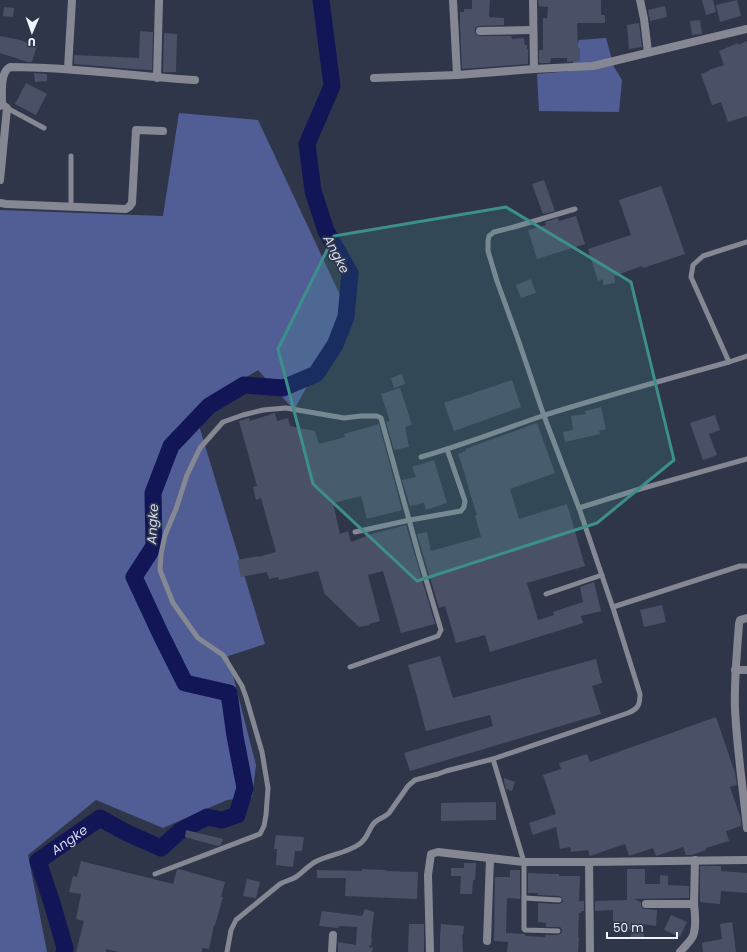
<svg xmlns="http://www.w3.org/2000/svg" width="747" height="952" viewBox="0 0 747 952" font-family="Poppins,sans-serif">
	<rect width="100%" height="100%" fill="#30364a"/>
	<g fill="#505e95">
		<path d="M 606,38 L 614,67 L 622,80 L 619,112 L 539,111 L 537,74 L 571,71 L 579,40 Z"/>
		<path d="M 179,113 L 258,120 L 348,312 L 294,410 L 258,370 L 194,409 L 265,644 L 228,656 L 256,765 L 252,797 L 227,800 L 163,828 L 96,800 L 28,855 L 47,952 L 0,952 L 0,210 L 163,216 Z"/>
	</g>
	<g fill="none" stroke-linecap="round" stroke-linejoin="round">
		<path stroke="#121556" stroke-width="17" id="s1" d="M 64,952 L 65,948 L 52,903 L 38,861 L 100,818 L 125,832 L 161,848 L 180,831 L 207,817 L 222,820 L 237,815 L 245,788 L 235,736 L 229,693 L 185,683 L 161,635 L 134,577 L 154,546 L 153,493 L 171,446 L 209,406 L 244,385 L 283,388 L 316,374 L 335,345 L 346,317 L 350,273 L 326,231 L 313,191 L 307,144 L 332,86 L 321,0"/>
	</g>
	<g fill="#4a5066">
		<path d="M 472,0 L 490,0 L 489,17 L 504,18 L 504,25 L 478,26 L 475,28 L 475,31 L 476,34 L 480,36 L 511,36 L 512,39 L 524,38 L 525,45 L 527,45 L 527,49 L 528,49 L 528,64 L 462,69 L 460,27 L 460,12 L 464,12 L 464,9 L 472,9 Z"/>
		<path d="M 538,0 L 601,0 L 601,15 L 605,15 L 605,23 L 577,23 L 578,48 L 580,48 L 580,61 L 567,62 L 567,58 L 551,58 L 550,63 L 539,63 L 539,50 L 543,50 L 543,18 L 547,18 L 548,7 L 539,6 Z"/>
		<path d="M 702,0 L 713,0 L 716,12 L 706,15 Z"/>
		<path d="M 737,0 L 741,16 L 720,22 L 716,5 Z"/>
		<path d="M 665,6 L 667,17 L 650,21 L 648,10 Z"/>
		<path d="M 4,7 L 14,8 L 13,17 L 3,16 Z"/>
		<path d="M 700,20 L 702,34 L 692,35 L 690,21 Z"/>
		<path d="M 639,23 L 642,47 L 629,49 L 627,25 Z"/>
		<path d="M 140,31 L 153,32 L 152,70 L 134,69 L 74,64 L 74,55 L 139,58 Z"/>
		<path d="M 164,33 L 177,34 L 176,72 L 163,72 Z"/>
		<path d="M 0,36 L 20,40 L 37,46 L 32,62 L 28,62 L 0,53 Z"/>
		<path d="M 747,41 L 747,116 L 728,122 L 721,102 L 712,105 L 701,74 L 709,71 L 709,70 L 724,65 L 719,51 L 738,43 L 738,45 Z"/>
		<path d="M 34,73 L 47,74 L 47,81 L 35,82 Z"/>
		<path d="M 26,83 L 47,94 L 36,115 L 15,104 Z"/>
		<path d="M 544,180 L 555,211 L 543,214 L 532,184 Z"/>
		<path d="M 661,186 L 685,254 L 643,268 L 642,266 L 614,276 L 615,283 L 603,285 L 603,279 L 598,281 L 588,249 L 631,235 L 619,200 Z"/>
		<path d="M 576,216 L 585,244 L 537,259 L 528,230 L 546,225 L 545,222 L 558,218 L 559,221 Z"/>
		<path d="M 531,279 L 536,293 L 521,298 L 516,285 Z"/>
		<path d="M 402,374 L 405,384 L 394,388 L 391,378 Z"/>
		<path d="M 512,380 L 521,407 L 454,431 L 444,403 Z"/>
		<path d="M 400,388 L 412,425 L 405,427 L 409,447 L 394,450 L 386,422 L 390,421 L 381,394 Z"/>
		<path d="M 601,407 L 606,429 L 599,431 L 600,434 L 565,442 L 563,432 L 573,430 L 571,416 L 586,414 L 585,411 Z"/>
		<path d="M 275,413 L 277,421 L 288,418 L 290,426 L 315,431 L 319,444 L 345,437 L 344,434 L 379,424 L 402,510 L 367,519 L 361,496 L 333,503 L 340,534 L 348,531 L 351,542 L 372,534 L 406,525 L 435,624 L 401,633 L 383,571 L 368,575 L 380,621 L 369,624 L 369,625 L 359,627 L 326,595 L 325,595 L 318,571 L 279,580 L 278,577 L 269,579 L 267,572 L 241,577 L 237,560 L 258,556 L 258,557 L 276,552 L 261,498 L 256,500 L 253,487 L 257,486 L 239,421 L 249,418 L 250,421 Z"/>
		<path d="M 715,415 L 720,430 L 709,434 L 717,455 L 703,460 L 690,423 Z"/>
		<path d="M 537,423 L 555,473 L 510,489 L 519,519 L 567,504 L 585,566 L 527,583 L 538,620 L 554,615 L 553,612 L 583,602 L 580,587 L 594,582 L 601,611 L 581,616 L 583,623 L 490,652 L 485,635 L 456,643 L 445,606 L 439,608 L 417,534 L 427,532 L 431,551 L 481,537 L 475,515 L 477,515 L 470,493 L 463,468 L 458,454 L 466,451 L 465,449 Z"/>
		<path d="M 434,460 L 447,503 L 426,510 L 424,503 L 410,506 L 402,480 L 416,477 L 412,467 Z"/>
		<path d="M 662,605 L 666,622 L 644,627 L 640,610 Z"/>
		<path d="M 440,656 L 453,698 L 596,659 L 602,683 L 592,686 L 601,714 L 410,771 L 404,753 L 493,726 L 490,715 L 426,731 L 417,697 L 408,665 Z"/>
		<path d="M 716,717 L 735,773 L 737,785 L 730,787 L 741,819 L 741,826 L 726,831 L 729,841 L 706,848 L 706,850 L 692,855 L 686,855 L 683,847 L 656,856 L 653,848 L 629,856 L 625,844 L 590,856 L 588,850 L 571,852 L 570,847 L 560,849 L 556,827 L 533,835 L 529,823 L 556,814 L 543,775 L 561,769 L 559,763 L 587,754 L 590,762 Z"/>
		<path d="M 504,778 L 515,782 L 512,791 L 506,789 L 504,781 Z"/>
		<path d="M 496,802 L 496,820 L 441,821 L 441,803 Z"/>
		<path d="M 186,830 L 223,839 L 221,845 L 218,846 L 185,837 Z"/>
		<path d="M 276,835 L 304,837 L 302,851 L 295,851 L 293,867 L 276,865 L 277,849 L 274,849 Z"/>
		<path d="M 81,861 L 173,884 L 177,870 L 179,869 L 225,882 L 221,897 L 223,897 L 215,925 L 214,925 L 209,949 L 202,948 L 202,952 L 119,952 L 106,949 L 106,952 L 76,952 L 84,921 L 76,919 L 81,894 L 69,892 L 73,876 L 77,877 Z"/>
		<path d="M 464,863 L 476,863 L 475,880 L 473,880 L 472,894 L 460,894 L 461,876 L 451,876 L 451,868 L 464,868 Z"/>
		<path d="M 700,866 L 721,866 L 721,871 L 747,873 L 747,893 L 721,891 L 720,904 L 700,902 Z"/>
		<path d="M 362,869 L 386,870 L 386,871 L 418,872 L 417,899 L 345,896 L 346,878 L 317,878 L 317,870 L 362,871 Z"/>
		<path d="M 627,869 L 645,869 L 645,884 L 660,884 L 660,875 L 668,876 L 668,885 L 689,886 L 689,898 L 634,899 L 641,902 L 641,906 L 644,909 L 657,910 L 656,926 L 643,924 L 644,937 L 631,937 L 631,930 L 613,929 L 613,910 L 595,911 L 595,901 L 627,900 Z"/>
		<path d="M 510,870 L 520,870 L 520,899 L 507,898 L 506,933 L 525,934 L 525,936 L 545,937 L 545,935 L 558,935 L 561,933 L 562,932 L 562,929 L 560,927 L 546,927 L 546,923 L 538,922 L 538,903 L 559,904 L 563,902 L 562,898 L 559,896 L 538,895 L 538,893 L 528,893 L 528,873 L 553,874 L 559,874 L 559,876 L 580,876 L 579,901 L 584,901 L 584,911 L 581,911 L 581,913 L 579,913 L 578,937 L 579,937 L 578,952 L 507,952 L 508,942 L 494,941 L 495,877 L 510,877 Z"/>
		<path d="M 247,879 L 260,882 L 256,898 L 243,896 Z"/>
		<path d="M 365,909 L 374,912 L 371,938 L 372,938 L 371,946 L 369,945 L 369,947 L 373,948 L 372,952 L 338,952 L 338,942 L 356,945 L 357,927 L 339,926 L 338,928 L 319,926 L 322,911 L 362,916 Z"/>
		<path d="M 671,915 L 687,922 L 680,937 L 664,930 Z"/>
		<path d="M 732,922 L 736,952 L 703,952 L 702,943 L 722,939 L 720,924 Z"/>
		<path d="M 409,924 L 424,924 L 424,952 L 408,952 Z"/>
		<path d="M 441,924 L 464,926 L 463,935 L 462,935 L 463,952 L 440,952 L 440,938 Z"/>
	</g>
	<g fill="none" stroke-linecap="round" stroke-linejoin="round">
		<g stroke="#858893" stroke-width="5">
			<path d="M 7,108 L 44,128"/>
			<path d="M 71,207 L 71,156"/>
			<path d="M 729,362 L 691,277 L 693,265 L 703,256 L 747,242"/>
			<path d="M 421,457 C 463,445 504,429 545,415 C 606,396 667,379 729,362 L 747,356"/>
			<path d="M 579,508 L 640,489 L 747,459"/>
			<path d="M 355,532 L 410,520 L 461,511 L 464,507 L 465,501 L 447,449"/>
			<path d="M 546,594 L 602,575"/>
			<path d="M 613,607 L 740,566 L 747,566"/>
			<path d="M 493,759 L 524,862 L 524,929 L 525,930 L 558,931"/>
			<path d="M 155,874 L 260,834 L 264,826 L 266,815 L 268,788 L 262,752 L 246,697 L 242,686 L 223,655 L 198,638 L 173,603 L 160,570 L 161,554 L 165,535 L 176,509 L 187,475 L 200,448 L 223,422 L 243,415 L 263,410 L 286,408 L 344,418 L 361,416 L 377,416 L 381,418 L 419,556 L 441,630 L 438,636 L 350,667"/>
			<path d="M 524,898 L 559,900"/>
			<path d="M 227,952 L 231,930 L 236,920 L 280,884 C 285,881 291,880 296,877 C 303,872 308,866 315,862 C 329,855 346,853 358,845 C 369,838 367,831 374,823 C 378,819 385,817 389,813 L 408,786 L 415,780 L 438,774 L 446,771 L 493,759 L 628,713 C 638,709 640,705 640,694 L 614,611 L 579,508 L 544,416 L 519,342 L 497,281 L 488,251 L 488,241 L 489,236 L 494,232 L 514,227 L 575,209"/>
		</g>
		<g stroke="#858893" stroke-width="8">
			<path d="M 453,0 L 457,75"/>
			<path d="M 533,0 L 534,69"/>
			<path d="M 640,0 L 644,19 L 648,52"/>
			<path d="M 480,31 L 532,30"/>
			<path d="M 68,69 L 72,0"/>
			<path d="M 157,78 L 159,0"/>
			<path d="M 374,78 L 457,75 L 534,69 L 593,66 L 747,29"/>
			<path d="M 0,106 L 2,104 C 2,93 0,72 10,67 C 72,67 133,76 195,80"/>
			<path d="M 0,180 L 7,108 L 2,104"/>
			<path d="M 0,203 L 6,204 L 126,209 L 129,207 L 132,203 L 136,130 L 163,131"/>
			<path d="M 747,618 L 740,620 L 739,624 C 737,652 734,681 735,709 C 737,749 743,789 747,828"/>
			<path d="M 735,670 L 747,670"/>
			<path d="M 589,862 L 590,952"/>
			<path d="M 646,904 L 694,904 C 695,912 696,928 693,936 C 690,942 684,947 680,952"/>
			<path d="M 694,904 L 695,860"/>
			<path d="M 487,941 L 490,859"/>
			<path d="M 332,952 L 333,935"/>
			<path d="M 430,952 L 428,875 L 431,854 L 438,852 L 524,862 L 589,862 L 747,860"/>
		</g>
	</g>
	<path fill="#3c8f8b" fill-opacity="0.2" stroke="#3c8f8b" stroke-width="3" stroke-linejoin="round" d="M 506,207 L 631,282 L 674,460 L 597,523 L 417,581 L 313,484 L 278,349 L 334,236 Z"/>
	<g text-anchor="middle" stroke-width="3.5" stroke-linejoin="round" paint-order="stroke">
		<g font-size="13" font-style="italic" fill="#d4dbef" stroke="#30364a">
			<text transform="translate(337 254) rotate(63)" y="5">Angke</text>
			<text transform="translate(152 524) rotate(-87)" y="5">Angke</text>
			<text dy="5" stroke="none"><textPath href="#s1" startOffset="133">Angke</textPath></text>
		</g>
	</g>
	<g transform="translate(32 32) rotate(182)" stroke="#30364a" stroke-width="3" paint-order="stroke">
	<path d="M0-3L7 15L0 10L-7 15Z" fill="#f0f4fe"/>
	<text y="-6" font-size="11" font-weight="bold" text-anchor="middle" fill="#f0f4fe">U</text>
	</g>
	<path d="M607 932v6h70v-6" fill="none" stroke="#f0f4fe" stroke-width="2"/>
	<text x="613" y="932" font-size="12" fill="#f0f4fe" stroke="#30364a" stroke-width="3" paint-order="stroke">50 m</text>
</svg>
